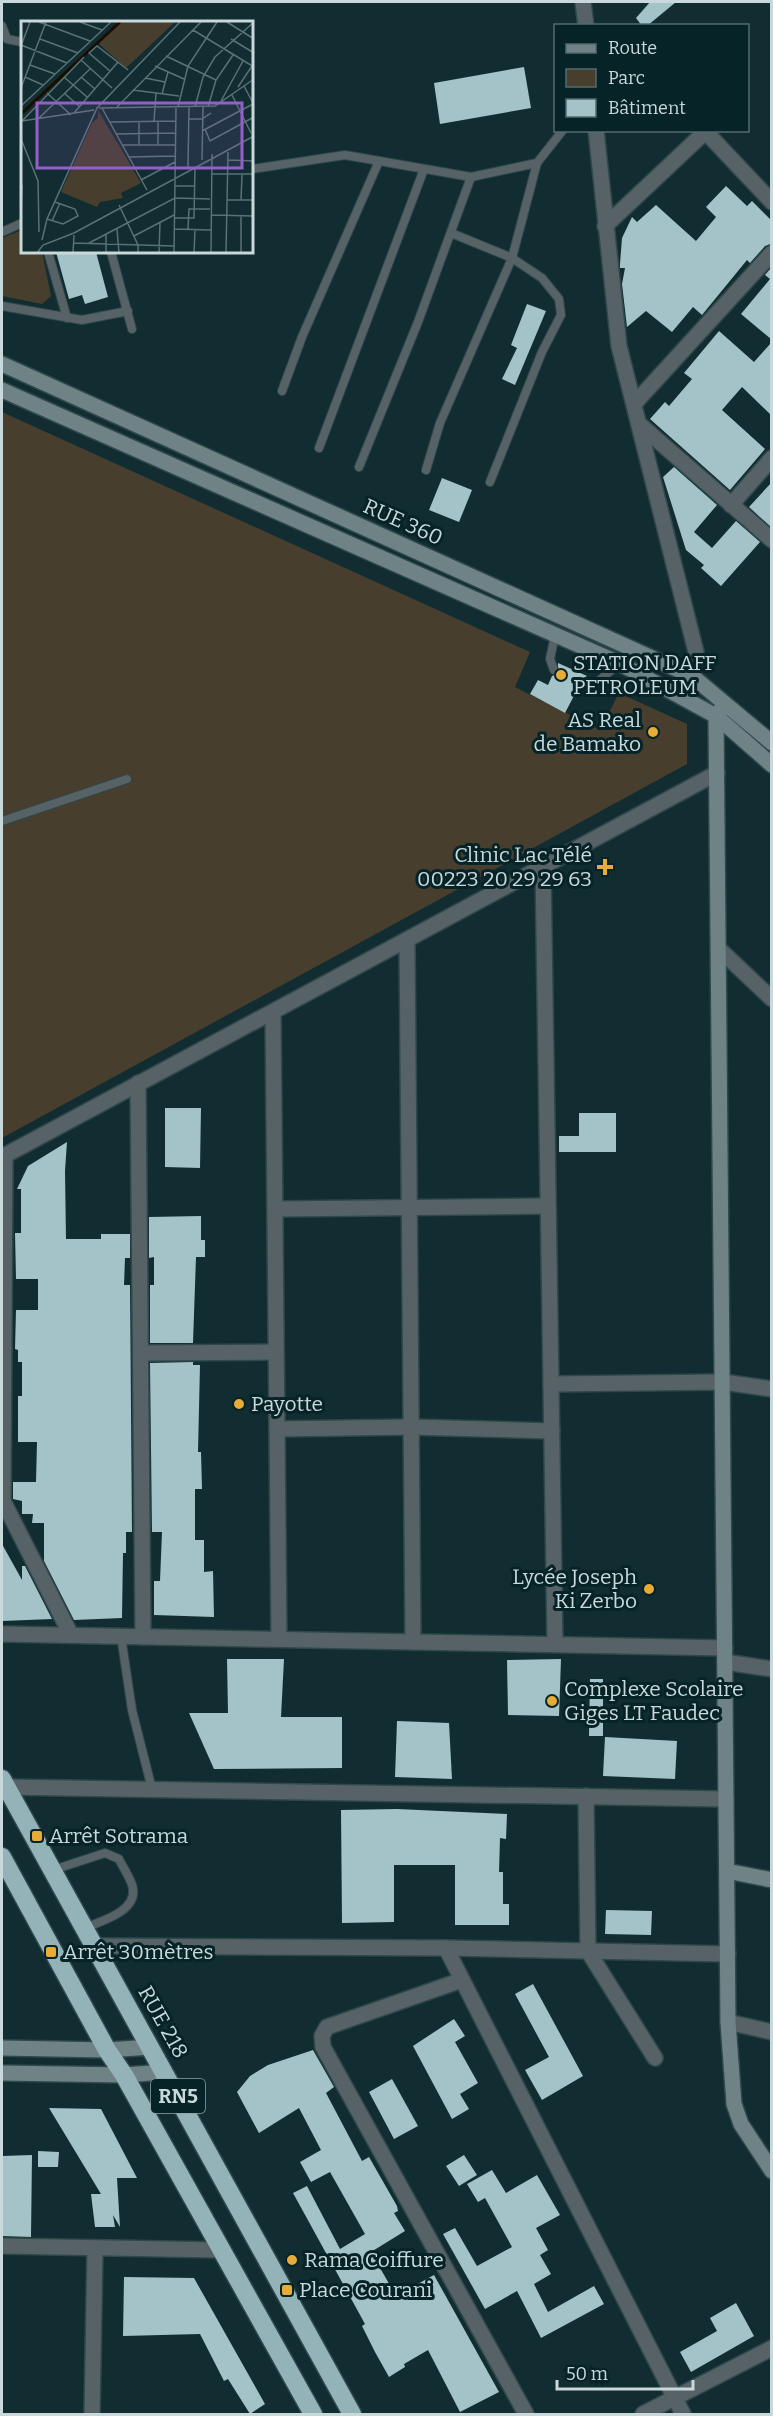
<svg xmlns="http://www.w3.org/2000/svg" width="773" height="2416" viewBox="0 0 773 2416" font-family="Bitter,serif">
	<rect width="100%" height="100%" fill="#112d31"/>
	<g fill="#483e2e">
		<path d="M 22,230 L 22,252 L 42,252 L 51,296 L 42,304 L 2,296 L 2,238 Z"/>
		<path d="M 2,412 L 530,652 L 515,687 L 600,730 L 619,693 L 687,724 L 687,764 L 2,1138 Z"/>
	</g>
	<g fill="#a3c3c8">
		<path d="M 650,2 L 676,2 L 647,26 L 642,26 L 636,18 Z"/>
		<path d="M 524,67 L 531,108 L 440,124 L 434,83 Z"/>
		<path d="M 726,186 L 747,206 L 752,201 L 771,220 L 771,244 L 765,246 L 750,263 L 747,260 L 702,315 L 693,307 L 672,332 L 646,311 L 627,327 L 622,284 L 625,268 L 620,268 L 620,264 L 622,238 L 632,217 L 637,222 L 656,205 L 696,241 L 716,217 L 706,207 Z"/>
		<path d="M 56,252 L 96,252 L 108,297 L 85,304 L 82,295 L 69,299 Z"/>
		<path d="M 771,268 L 771,339 L 741,314 L 770,279 L 765,275 Z"/>
		<path d="M 527,304 L 546,311 L 515,385 L 502,379 L 517,348 L 511,345 Z"/>
		<path d="M 719,331 L 754,362 L 771,343 L 771,415 L 742,387 L 722,410 L 765,449 L 730,490 L 650,419 L 665,402 L 669,406 L 692,379 L 684,373 Z"/>
		<path d="M 674,467 L 717,505 L 694,532 L 712,548 L 736,521 L 760,542 L 721,586 L 701,568 L 704,565 L 686,550 L 663,477 Z"/>
		<path d="M 442,478 L 472,490 L 459,522 L 429,510 Z"/>
		<path d="M 771,483 L 771,527 L 749,507 Z"/>
		<path d="M 558,663 L 587,676 L 579,681 L 581,690 L 578,688 L 565,713 L 530,694 L 538,680 L 548,685 L 552,676 L 558,674 Z"/>
		<path d="M 165,1108 L 201,1108 L 200,1168 L 165,1167 Z"/>
		<path d="M 579,1113 L 616,1113 L 616,1152 L 559,1152 L 559,1136 L 579,1136 Z"/>
		<path d="M 67,1142 L 65,1171 L 66,1239 L 101,1239 L 101,1234 L 130,1234 L 130,1258 L 125,1258 L 124,1285 L 130,1285 L 132,1532 L 126,1532 L 126,1553 L 123,1553 L 122,1618 L 74,1620 L 44,1561 L 44,1523 L 32,1523 L 33,1514 L 22,1514 L 22,1501 L 13,1499 L 13,1482 L 36,1482 L 37,1442 L 18,1442 L 18,1396 L 22,1396 L 22,1362 L 18,1362 L 18,1350 L 15,1349 L 16,1310 L 38,1310 L 38,1279 L 16,1279 L 15,1233 L 21,1233 L 21,1189 L 17,1189 L 28,1166 Z"/>
		<path d="M 201,1216 L 201,1240 L 205,1240 L 205,1257 L 196,1257 L 193,1343 L 150,1343 L 150,1285 L 154,1285 L 154,1257 L 149,1258 L 149,1217 Z"/>
		<path d="M 193,1362 L 193,1365 L 200,1365 L 198,1452 L 201,1452 L 202,1489 L 195,1489 L 195,1540 L 204,1540 L 204,1572 L 213,1571 L 214,1617 L 154,1615 L 154,1581 L 160,1581 L 162,1532 L 152,1532 L 150,1363 Z"/>
		<path d="M 2,1544 L 22,1580 L 22,1566 L 25,1566 L 52,1619 L 2,1621 Z"/>
		<path d="M 227,1659 L 284,1659 L 281,1717 L 342,1717 L 342,1768 L 214,1769 L 189,1713 L 228,1713 Z"/>
		<path d="M 561,1659 L 559,1716 L 508,1715 L 507,1660 Z"/>
		<path d="M 590,1679 L 603,1679 L 603,1736 L 589,1736 Z"/>
		<path d="M 397,1721 L 449,1723 L 452,1779 L 395,1777 Z"/>
		<path d="M 605,1737 L 677,1741 L 675,1779 L 603,1776 Z"/>
		<path d="M 397,1809 L 507,1814 L 506,1839 L 500,1838 L 499,1872 L 503,1872 L 503,1904 L 509,1904 L 509,1925 L 455,1925 L 455,1865 L 394,1865 L 394,1922 L 342,1923 L 341,1810 Z"/>
		<path d="M 606,1910 L 652,1911 L 651,1935 L 605,1934 Z"/>
		<path d="M 533,1984 L 583,2076 L 542,2100 L 525,2070 L 549,2057 L 515,1994 Z"/>
		<path d="M 454,2019 L 465,2036 L 455,2042 L 478,2083 L 460,2094 L 469,2109 L 452,2119 L 413,2046 Z"/>
		<path d="M 313,2050 L 334,2087 L 326,2093 L 362,2161 L 369,2157 L 397,2206 L 398,2211 L 394,2213 L 405,2231 L 371,2252 L 396,2296 L 434,2275 L 499,2392 L 460,2412 L 428,2350 L 404,2364 L 405,2367 L 389,2377 L 375,2352 L 362,2326 L 365,2324 L 293,2193 L 307,2186 L 340,2249 L 365,2234 L 330,2172 L 311,2182 L 300,2162 L 321,2150 L 299,2108 L 259,2133 L 237,2092 L 250,2076 L 268,2065 Z"/>
		<path d="M 392,2079 L 418,2126 L 394,2139 L 369,2092 Z"/>
		<path d="M 49,2108 L 101,2109 L 137,2178 L 117,2178 L 120,2227 L 113,2215 L 115,2227 L 95,2227 L 91,2194 L 101,2194 Z"/>
		<path d="M 38,2151 L 59,2152 L 58,2167 L 38,2167 Z"/>
		<path d="M 32,2155 L 31,2237 L 2,2236 L 2,2156 Z"/>
		<path d="M 464,2155 L 477,2175 L 459,2186 L 446,2166 Z"/>
		<path d="M 492,2170 L 506,2193 L 537,2175 L 560,2215 L 536,2228 L 548,2250 L 540,2255 L 551,2274 L 534,2284 L 548,2312 L 594,2286 L 604,2304 L 541,2338 L 517,2291 L 485,2309 L 443,2234 L 455,2228 L 477,2266 L 512,2247 L 485,2198 L 478,2202 L 467,2184 Z"/>
		<path d="M 124,2277 L 194,2278 L 265,2404 L 250,2414 L 228,2379 L 224,2381 L 200,2334 L 123,2336 Z"/>
		<path d="M 736,2303 L 754,2336 L 691,2372 L 680,2352 L 717,2331 L 710,2318 Z"/>
	</g>
	<g fill="none" stroke-linecap="round" stroke-linejoin="round">
		<defs>
			<g id="lane">
				<path d="M 2,26 L 7,39 L 22,42"/>
				<path d="M 252,169 L 345,155 L 471,177 L 537,163 L 563,130"/>
				<path d="M 2,232 L 22,223"/>
				<path d="M 451,233 L 512,258 L 542,278 L 559,299 L 561,315 L 542,352 L 490,482"/>
				<path d="M 48,252 L 67,318"/>
				<path d="M 111,252 L 132,329"/>
				<path d="M 2,306 L 82,320 L 128,311"/>
				<path d="M 282,391 L 302,337 L 379,161"/>
				<path d="M 319,448 L 424,169"/>
				<path d="M 359,467 L 418,322 L 471,177"/>
				<path d="M 426,470 L 440,423 L 512,258 L 537,163"/>
				<path d="M 554,670 L 550,659 L 555,635"/>
				<path d="M 584,684 L 598,682 L 619,663"/>
				<path d="M 2,821 L 127,779"/>
				<path d="M 121,1636 L 132,1710 L 152,1789"/>
				<path d="M 53,1870 L 105,1853 L 119,1859 C 123,1868 132,1880 133,1889 C 136,1912 101,1921 85,1928"/>
			</g>
			<g id="street">
				<path d="M 583,2 L 586,26"/>
				<path d="M 596,130 L 619,346 L 696,652 L 692,676"/>
				<path d="M 704,130 L 772,202"/>
				<path d="M 605,226 L 705,132"/>
				<path d="M 634,404 L 772,253"/>
				<path d="M 639,424 L 772,540"/>
				<path d="M 731,505 L 772,458"/>
				<path d="M 543,867 L 555,1644"/>
				<path d="M 407,940 L 413,1642"/>
				<path d="M 719,949 L 772,999"/>
				<path d="M 273,1013 L 279,1639"/>
				<path d="M 138,1083 L 143,1637"/>
				<path d="M 2,1157 L 717,773"/>
				<path d="M 275,1209 L 548,1206"/>
				<path d="M 141,1353 L 276,1352"/>
				<path d="M 551,1384 L 723,1382 L 772,1389"/>
				<path d="M 277,1429 L 411,1427 L 552,1431"/>
				<path d="M 2,1499 L 71,1635"/>
				<path d="M 3,1502 L 5,1155"/>
				<path d="M 2,1634 L 725,1648"/>
				<path d="M 725,1662 L 772,1669"/>
				<path d="M 6,1787 L 726,1799"/>
				<path d="M 586,1796 L 588,1951 L 655,2058"/>
				<path d="M 95,1946 L 446,1948 L 728,1954"/>
				<path d="M 446,1948 L 683,2414"/>
				<path d="M 462,1980 L 327,2027 L 322,2036 L 323,2047 L 526,2414"/>
				<path d="M 728,2022 L 772,2032"/>
				<path d="M 2,2246 L 220,2250"/>
				<path d="M 92,2414 L 95,2248"/>
				<path d="M 643,2414 L 772,2348"/>
			</g>
			<g id="secondary">
				<path d="M 2,364 L 692,676 L 772,743"/>
				<path d="M 2,390 L 619,663 L 716,716 L 772,765"/>
				<path d="M 725,704 L 716,716 L 728,2022 L 734,2104 L 741,2124 L 772,2171"/>
				<path d="M 727,1871 L 772,1880"/>
				<path d="M 2,2048 L 107,2050 L 151,2047"/>
				<path d="M 2,2073 L 124,2075 L 164,2072"/>
			</g>
			<g id="highway">
				<path d="M 2,1779 L 352,2414"/>
				<path d="M 2,1857 L 107,2050 L 124,2075 L 313,2414"/>
			</g>
		</defs>
		<use href="#lane" stroke="#2e484c" stroke-width="10"/>
		<use href="#street" stroke="#2e484c" stroke-width="18"/>
		<use href="#secondary" stroke="#2e484c" stroke-width="18"/>
		<use href="#highway" stroke="#2e484c" stroke-width="21"/>
		<use href="#lane" stroke="#566265" stroke-width="8"/>
		<use href="#street" stroke="#566265" stroke-width="15"/>
		<use href="#secondary" stroke="#6f8387" stroke-width="15"/>
		<use href="#highway" stroke="#94b3b8" stroke-width="18"/>
	</g>
	<g fill="#e6ac36" stroke="#062327" stroke-width="2">
		<circle cx="561" cy="675" r="6"/>
		<circle cx="653" cy="732" r="6"/>
		<path d="M602 858h6v6h6v6h-6v6h-6v-6h-6v-6h6z"/>
		<circle cx="239" cy="1404" r="6"/>
		<circle cx="649" cy="1589" r="6"/>
		<circle cx="552" cy="1701" r="6"/>
		<rect x="31" y="1830" width="12" height="12" rx="3"/>
		<rect x="45" y="1946" width="12" height="12" rx="3"/>
		<circle cx="292" cy="2260" r="6"/>
		<rect x="281" y="2284" width="12" height="12" rx="3"/>
	</g>
	<g text-anchor="middle" stroke-width="6" stroke-linejoin="round" paint-order="stroke">
		<rect fill="#062327" stroke="#8ea2a5" stroke-width="1.5" x="151" y="2079" width="54" height="34" rx="4.5"/>
		<g font-size="20" font-weight="bold" fill="#c8d8db">
			<text x="178" y="2103">RN5</text>
		</g>
		<g font-size="21" fill="#c8d8db" stroke="#062327">
			<text transform="translate(403 522) rotate(24)" y="7">RUE 360</text>
			<text transform="translate(163 2022) rotate(61)" y="7">RUE 218</text>
		</g>
		<g font-size="21" fill="#c8d8db" stroke="#062327" text-anchor="start">
			<text x="573" y="670">STATION DAFF<tspan x="573" dy="24">PETROLEUM</tspan></text>
			<text x="641" y="727" text-anchor="end">AS Real<tspan x="641" dy="24">de Bamako</tspan></text>
			<text x="592" y="862" text-anchor="end">Clinic Lac Télé<tspan x="592" dy="24">00223 20 29 29 63</tspan></text>
			<text x="251" y="1411">Payotte</text>
			<text x="637" y="1584" text-anchor="end">Lycée Joseph<tspan x="637" dy="24">Ki Zerbo</tspan></text>
			<text x="564" y="1696">Complexe Scolaire<tspan x="564" dy="24">Giges LT Faudec</tspan></text>
			<text x="49" y="1843">Arrêt Sotrama</text>
			<text x="63" y="1959">Arrêt 30mètres</text>
			<text x="304" y="2267">Rama Coiffure</text>
			<text x="299" y="2297">Place Courani</text>
		</g>
	</g>
	<g transform="translate(21 21)">
		<rect width="232" height="232" fill="#112d31"/>
		<path d="M 100,1 L 154,1 L 105,47 L 77,22 ZM 77,89 L 120,162 L 100,172 L 102,177 L 79,181 L 76,186 L 40,171 L 71,102 L 77,97 Z" fill="#483e2e"/>
		<path fill="none" stroke="#1a0d00" stroke-width="3" d="M 0,93 L 99,1"/>
		<path fill="none" stroke="#5a7175" stroke-width="1.5" d="M 18,1 L 69,20M 59,1 L 81,9M 206,1 L 233,18M 172,9 L 233,46M 19,18 L 57,32M 210,18 L 233,32M 0,24 L 46,42M 0,25 L 9,1M 145,35 L 195,59M 60,39 L 91,67M 9,44 L 34,53M 134,45 L 163,58M 89,50 L 68,32 L 76,25 L 107,49M 4,56 L 22,64M 43,56 L 66,76M 60,56 L 74,68M 124,57 L 144,61M 223,65 L 233,84M 217,66 L 231,45M 0,67 L 25,1M 112,69 L 158,75M 26,72 L 50,94M 43,72 L 58,85M 141,73 L 147,51M 211,74 L 230,112M 200,80 L 222,40M 0,85 L 90,1M 96,86 L 180,1M 157,86 L 167,45 L 196,1M 174,86 L 182,56 L 194,36 L 233,1M 187,86 L 195,59 L 212,34M 78,87 L 194,85 L 233,58M 81,87 L 126,169M 53,92 L 97,41M 17,98 L 69,48M 168,98 L 181,98 L 190,92M 1,100 L 63,36M 1,100 L 73,89M 133,100 L 135,72M 89,101 L 155,100M 118,101 L 118,124M 184,108 L 189,120 L 233,96M 181,110 L 232,83M 95,113 L 155,112M 0,118 L 17,160 L 18,211M 102,124 L 155,124M 137,124 L 137,101M 108,136 L 154,135M 181,139 L 182,86M 207,139 L 233,140M 114,147 L 142,147M 167,147 L 168,86M 191,153 L 233,153M 120,159 L 154,141M 154,165 L 173,165M 206,179 L 233,179M 220,179 L 221,154M 98,184 L 117,224 L 117,232M 0,190 L 1,164M 190,194 L 233,195M 153,197 L 173,197 L 174,147M 26,198 L 42,203 L 57,195 L 54,188 L 34,181M 31,200 L 39,182M 96,208 L 98,232M 153,208 L 190,209M 167,208 L 168,188 L 189,188M 113,215 L 153,194M 21,219 L 26,198 L 76,87 L 159,1M 52,222 L 153,225M 68,222 L 154,177 L 189,178M 16,232 L 22,224 L 53,212 L 233,115M 52,232 L 53,214M 85,232 L 85,213M 138,232 L 139,201M 153,232 L 155,87M 173,232 L 174,208M 190,232 L 191,133M 205,232 L 207,131M 220,232 L 220,195"/>
		<path fill="#9260c7" fill-opacity="0.15" stroke="#9260c7" stroke-width="3" d="M 16,82 L 221,82 L 221,147 L 16,147 Z"/>
		<rect width="232" height="232" fill="none" stroke="#c8d8db" stroke-width="3"/>
	</g>
	<rect width="773" height="2416" fill="none" stroke="#c8d8db" stroke-width="6"/>
	<rect x="554" y="24" width="195" height="108" fill="#062327" stroke="#546b6f" stroke-width="1.5"/>
	<rect x="566" y="44" width="30" height="9" fill="#6f8387" stroke="#546b6f" stroke-width="1.5"/>
	<text x="608" y="54" font-size="18" fill="#c8d8db">Route</text>
	<rect x="566" y="69" width="30" height="18" fill="#483e2e" stroke="#546b6f" stroke-width="1.5"/>
	<text x="608" y="84" font-size="18" fill="#c8d8db">Parc</text>
	<rect x="566" y="99" width="30" height="18" fill="#a3c3c8" stroke="#546b6f" stroke-width="1.5"/>
	<text x="608" y="114" font-size="18" fill="#c8d8db">Bâtiment</text>
	<path d="M557 2380v9h136v-9" fill="none" stroke="#c8d8db" stroke-width="3"/>
	<text x="566" y="2380" font-size="18" fill="#c8d8db" stroke="#062327" stroke-width="4.5" paint-order="stroke">50 m</text>
</svg>
